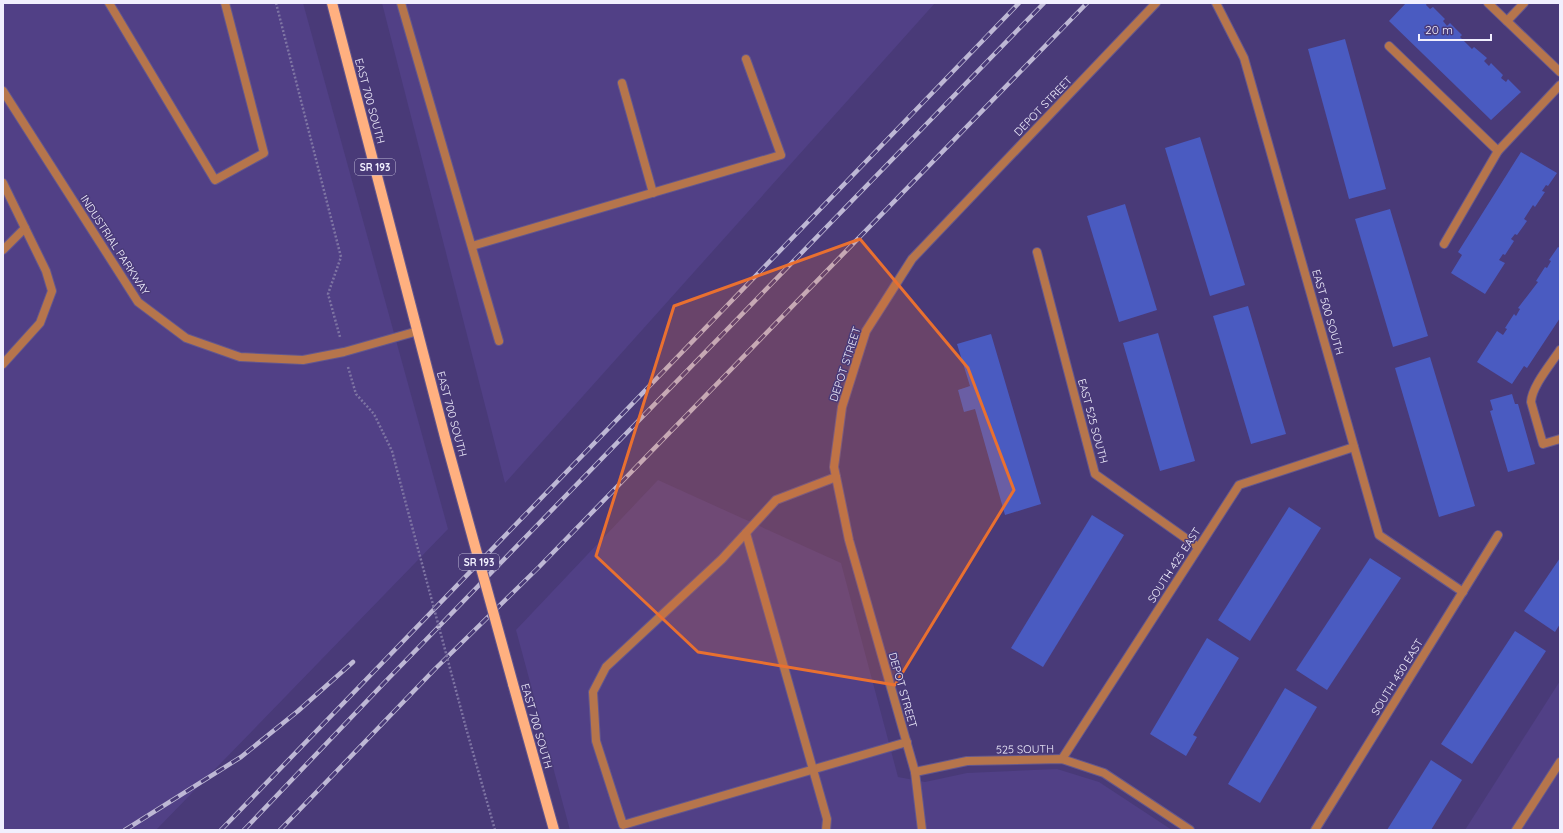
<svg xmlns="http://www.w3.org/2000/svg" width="1563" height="833" viewBox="0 0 1563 833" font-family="Quicksand,sans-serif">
	<rect width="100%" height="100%" fill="#493a78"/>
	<g fill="#514086">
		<path d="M 3,3 L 303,3 L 448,529 L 156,830 L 3,830 Z"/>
		<path d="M 382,3 L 935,3 L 505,483 Z"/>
		<path d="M 658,480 L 841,563 L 898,777 L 925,782 L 967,773 L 1057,769 L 1099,782 L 1172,830 L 570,830 L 516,630 Z"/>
		<path d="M 1560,681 L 1560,830 L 1465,830 Z"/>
	</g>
	<g fill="#4a5bc1">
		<path d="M 1406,3 L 1427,3 L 1426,5 L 1430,9 L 1433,7 L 1445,19 L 1443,21 L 1447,26 L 1450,23 L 1462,35 L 1460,37 L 1472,49 L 1474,47 L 1487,58 L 1484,61 L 1489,66 L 1491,63 L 1503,75 L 1501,78 L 1506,82 L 1508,79 L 1521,92 L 1491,120 L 1389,21 Z"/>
		<path d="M 1345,39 L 1386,189 L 1349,199 L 1308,49 Z"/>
		<path d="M 1200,137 L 1245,285 L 1210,296 L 1165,148 Z"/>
		<path d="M 1521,152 L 1557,173 L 1548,186 L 1546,185 L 1542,191 L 1545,192 L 1535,207 L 1533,205 L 1524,219 L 1527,221 L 1517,235 L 1515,234 L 1511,239 L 1514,241 L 1505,255 L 1503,254 L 1499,260 L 1505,263 L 1485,294 L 1451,273 L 1462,255 L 1458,252 Z"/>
		<path d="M 1125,204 L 1157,310 L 1119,322 L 1087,216 Z"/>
		<path d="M 1390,209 L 1428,336 L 1393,347 L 1355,219 Z"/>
		<path d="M 1558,247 L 1560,248 L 1560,318 L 1527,368 L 1524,366 L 1512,384 L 1477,362 L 1497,331 L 1503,335 L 1507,329 L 1505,328 L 1514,314 L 1516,316 L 1520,309 L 1518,308 L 1538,282 L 1536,281 L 1545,267 L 1547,268 L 1551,261 L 1549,260 Z"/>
		<path d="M 1248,306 L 1286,434 L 1251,444 L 1213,316 Z"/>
		<path d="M 1158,333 L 1195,461 L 1160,471 L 1123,343 Z"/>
		<path d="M 991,334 L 1041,504 L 1005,515 L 975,409 L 964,412 L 958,390 L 970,386 L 957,344 Z"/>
		<path d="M 1430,357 L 1475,506 L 1439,517 L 1395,368 Z"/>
		<path d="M 1512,394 L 1515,404 L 1518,404 L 1535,464 L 1508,472 L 1490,411 L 1493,410 L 1490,400 Z"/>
		<path d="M 1289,507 L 1321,528 L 1250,641 L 1218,620 Z"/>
		<path d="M 1092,515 L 1124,535 L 1043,667 L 1011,648 Z"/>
		<path d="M 1370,558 L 1401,578 L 1327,690 L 1296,670 Z"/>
		<path d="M 1560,558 L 1560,624 L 1555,632 L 1524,611 Z"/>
		<path d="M 1515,631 L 1546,651 L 1472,764 L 1441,744 Z"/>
		<path d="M 1207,638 L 1239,658 L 1193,735 L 1197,737 L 1186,756 L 1150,734 Z"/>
		<path d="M 1285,688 L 1317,707 L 1260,803 L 1228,784 Z"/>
		<path d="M 1431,760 L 1462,780 L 1431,830 L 1387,830 Z"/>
	</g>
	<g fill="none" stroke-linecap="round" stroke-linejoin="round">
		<defs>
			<g id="lane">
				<path d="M 109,3 L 215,180 L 264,153 L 225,3"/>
				<path d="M 401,3 L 499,341"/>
				<path d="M 1507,21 L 1524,3"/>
				<path d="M 1389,46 L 1498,151"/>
				<path d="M 622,83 L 653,193"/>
				<path d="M 3,91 L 138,302 L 186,338 L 240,357 L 303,360 L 344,352 L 418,331"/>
				<path d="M 3,183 L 25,228 L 3,250"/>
				<path d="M 1444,244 L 1498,151 L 1560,85"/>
				<path d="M 472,246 L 781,155 L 746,59"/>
				<path d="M 1560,350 C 1551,364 1532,386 1531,402 L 1543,444 L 1560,439"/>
				<path d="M 3,364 L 40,323 L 52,291 L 46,271 L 25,228"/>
				<path d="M 836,477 L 776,500 L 722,559 L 606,667 L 593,692 L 596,741 L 623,825 L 907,742"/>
				<path d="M 746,533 L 827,819 L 826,830"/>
				<path d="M 1516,830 L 1560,762"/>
			</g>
			<g id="street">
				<path d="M 1216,3 L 1244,58 L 1379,535 L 1463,592"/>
				<path d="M 1488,3 L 1560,72"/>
				<path d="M 1037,252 L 1095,474 L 1198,547"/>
				<path d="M 1062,759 L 1239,485 L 1354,447"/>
				<path d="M 915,772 L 967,761 L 1062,759 L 1104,773 L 1190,830"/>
				<path d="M 922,830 L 915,772 L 849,540 L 834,467 L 842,407 L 866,331 L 912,259 L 1156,3"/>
				<path d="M 1315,830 L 1498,535"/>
			</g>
			<g id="primary">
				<path d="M 332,3 L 446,441"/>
				<path d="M 513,684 L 554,830"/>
			</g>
		</defs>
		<use href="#lane" stroke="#64578d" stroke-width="10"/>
		<use href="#street" stroke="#64578d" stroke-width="10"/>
		<use href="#primary" stroke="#64578d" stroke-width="12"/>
		<g stroke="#7e74a3" stroke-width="2.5" stroke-dasharray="2 2" stroke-linecap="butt">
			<path d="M 276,3 L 341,257 L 328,294 L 340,337"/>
			<path d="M 348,367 L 356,394 L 374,414 L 392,451 L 402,489"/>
			<path d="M 466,728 L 495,830"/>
		</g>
		<use href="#lane" stroke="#b6754c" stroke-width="8"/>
		<use href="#street" stroke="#b6754c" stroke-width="8"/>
		<use href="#primary" stroke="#ffb080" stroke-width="10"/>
		<defs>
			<g id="rail">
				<path d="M 125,830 L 241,757 L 298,711 L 353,662"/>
				<path d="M 221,830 L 1019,3"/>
				<path d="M 244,830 L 385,682 L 1044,3"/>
				<path d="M 280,830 L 435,669 L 539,567 L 1087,3"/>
			</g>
		</defs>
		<use href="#rail" stroke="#beb8d5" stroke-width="4.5"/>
		<use href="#rail" stroke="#493a78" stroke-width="3" stroke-dasharray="9" stroke-linecap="butt"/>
		<defs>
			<path id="primary-bridge" d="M 446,441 L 513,684"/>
		</defs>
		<use href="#primary-bridge" stroke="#64578d" stroke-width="12" stroke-linecap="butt"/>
		<path stroke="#7e74a3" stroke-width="2.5" stroke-dasharray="2 2" stroke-linecap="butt" d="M 402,489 L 466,728"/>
		<use href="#primary-bridge" stroke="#ffb080" stroke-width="10"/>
	</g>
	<path fill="#e97030" fill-opacity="0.2" stroke="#e97030" stroke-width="3" stroke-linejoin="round" d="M 860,239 L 968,368 L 1014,490 L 895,685 L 698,652 L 596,556 L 674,306 Z"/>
	<g text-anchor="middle" stroke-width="3" stroke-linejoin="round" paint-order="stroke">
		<g fill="#493a78" stroke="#bfb9d6" stroke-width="1">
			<rect x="355" y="159" width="40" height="16" rx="3"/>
			<rect x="459" y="554" width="40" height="16" rx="3"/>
		</g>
		<g font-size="10" font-weight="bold" fill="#f1effe">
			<text x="375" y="171">SR 193</text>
			<text x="479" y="566">SR 193</text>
		</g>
		<g font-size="11" fill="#f1effe" stroke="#493a78">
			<text transform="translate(370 101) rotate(75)" y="4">EAST 700 SOUTH</text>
			<text transform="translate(1043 106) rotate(-46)" y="4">DEPOT STREET</text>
			<text transform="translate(115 245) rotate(57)" y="4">INDUSTRIAL PARKWAY</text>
			<text transform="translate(1328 312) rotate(74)" y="4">EAST 500 SOUTH</text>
			<text transform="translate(845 364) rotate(-72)" y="4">DEPOT STREET</text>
			<text transform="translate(452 414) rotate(75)" y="4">EAST 700 SOUTH</text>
			<text transform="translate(1093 421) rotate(75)" y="4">EAST 525 SOUTH</text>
			<text transform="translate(1174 565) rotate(-57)" y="4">SOUTH 425 EAST</text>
			<text transform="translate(1397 677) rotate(-58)" y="4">SOUTH 450 EAST</text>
			<text transform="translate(903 690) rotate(74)" y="4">DEPOT STREET</text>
			<text transform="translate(537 726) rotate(74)" y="4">EAST 700 SOUTH</text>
			<text transform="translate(1025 749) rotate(-1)" y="4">525 SOUTH</text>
		</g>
	</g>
	<rect width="1563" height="833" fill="none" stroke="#f1effe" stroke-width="8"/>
	<path d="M1419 34v6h72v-6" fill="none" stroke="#f1effe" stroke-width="2"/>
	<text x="1425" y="34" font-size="12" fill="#f1effe" stroke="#493a78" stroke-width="3" paint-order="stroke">20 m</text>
</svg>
